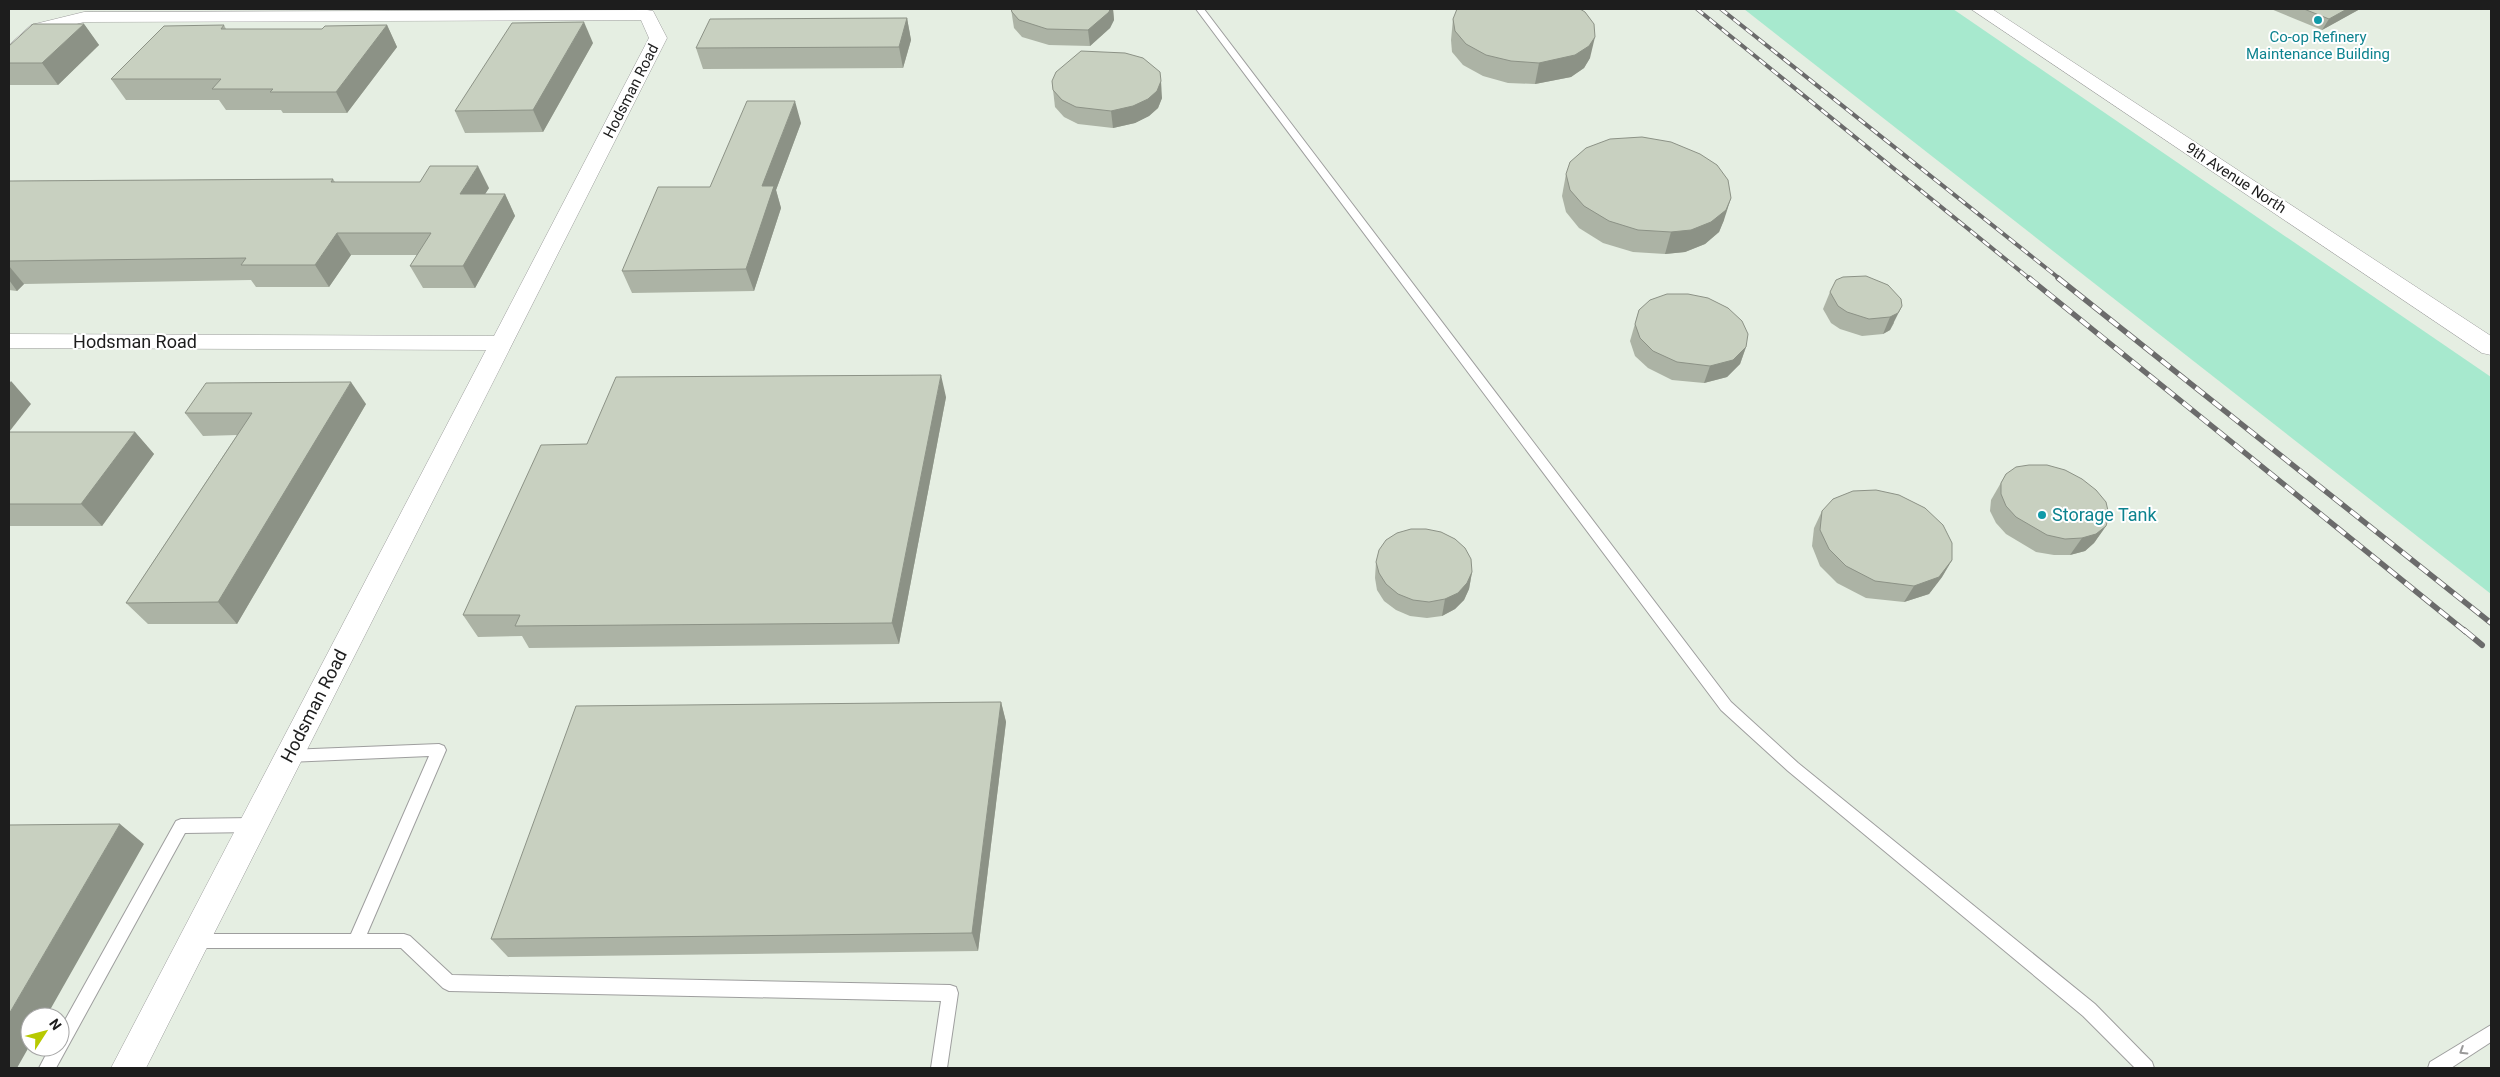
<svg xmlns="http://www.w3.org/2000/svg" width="2500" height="1077" viewBox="0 0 2500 1077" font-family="Roboto,sans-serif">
	<rect width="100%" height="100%" fill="#e5eee2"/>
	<path fill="#a7e9ce" d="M 1744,9 L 1953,9 L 2491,377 L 2491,594 Z"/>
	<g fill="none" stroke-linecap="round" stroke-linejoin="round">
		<defs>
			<g id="service">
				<path d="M 1196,9 L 1204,9 L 1731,702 L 1798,763 L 2095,1004 L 2152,1062 L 2154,1068 L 2135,1068 L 2083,1016 L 1788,771 L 1721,710 Z"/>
				<path d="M 439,744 L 444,746 L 446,750 L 367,934 L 404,934 L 410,936 L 452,975 L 950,985 L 956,987 L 958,993 L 947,1068 L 931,1068 L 941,1001 L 449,991 L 443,988 L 401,948 L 193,948 L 187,946 L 185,941 L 187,936 L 193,934 L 351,934 L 429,756 L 288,762 L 283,760 L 281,756 L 283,752 L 288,750 Z"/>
				<path d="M 253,818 L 258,820 L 260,825 L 258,830 L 253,832 L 185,833 L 56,1068 L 39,1068 L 50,1047 L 60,1047 L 60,1029 L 176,821 L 181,819 Z"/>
				<path d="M 2491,1025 L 2491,1042 L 2451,1068 L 2428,1068 L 2430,1062 Z"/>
			</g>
			<path id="minor" d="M 647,10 L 653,11 L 667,38 L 146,1068 L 111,1068 L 486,350 L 9,348 L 9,334 L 494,336 L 649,38 L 641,20 L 84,22 L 43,33 L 15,58 L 9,59 L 9,45 L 31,25 L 84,12 Z"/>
			<path id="tertiary" d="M 1971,9 L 1992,9 L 2491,336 L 2491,355 L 2482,353 Z"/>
		</defs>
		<use href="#service" stroke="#9e9e9e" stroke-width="2"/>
		<use href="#minor" stroke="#9e9e9e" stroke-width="1"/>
		<use href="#tertiary" stroke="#9e9e9e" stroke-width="1"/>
		<use href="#service" fill="#fff" fill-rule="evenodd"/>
		<use href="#minor" fill="#fff" fill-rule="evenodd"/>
		<use href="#tertiary" fill="#fff" fill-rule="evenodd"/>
		<defs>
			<g id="rail-far2">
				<path d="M 1697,9 L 2030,279"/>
				<path d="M 1721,9 L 2060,279"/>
			</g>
			<g id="rail-far1">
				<path d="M 2029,278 L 2466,632"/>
				<path d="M 2058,278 L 2491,623"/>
			</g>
			<path id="rail" d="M 2464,630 L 2482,645"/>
		</defs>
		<use href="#rail-far2" stroke="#6b6b6b" stroke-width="4"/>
		<use href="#rail-far1" stroke="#6b6b6b" stroke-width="5.5"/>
		<use href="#rail" stroke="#6b6b6b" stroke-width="6"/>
		<use href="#rail-far2" stroke="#fff" stroke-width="2.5" stroke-dasharray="8" stroke-linecap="butt"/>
		<use href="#rail-far1" stroke="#fff" stroke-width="4" stroke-dasharray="11" stroke-linecap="butt"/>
		<use href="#rail" stroke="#fff" stroke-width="4.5" stroke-dasharray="13" stroke-linecap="butt"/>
	</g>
	<g fill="#acb3a5">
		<path d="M 1011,9 L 1113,9 L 1114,20 L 1110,28 L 1090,46 L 1049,45 L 1022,37 L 1014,28 Z"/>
		<path d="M 2271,9 L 2360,9 L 2322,30 Z"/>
		<path d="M 907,18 L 911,40 L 903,68 L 703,69 L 696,48 Z"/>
		<path d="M 1453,19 L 1590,58 L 1584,68 L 1571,77 L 1535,84 L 1508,83 L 1483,76 L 1463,65 L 1452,52 L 1451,40 Z"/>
		<path d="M 84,24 L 99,45 L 58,85 L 9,85 L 9,46 Z"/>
		<path d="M 224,25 L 226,29 L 322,29 L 387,25 L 397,47 L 347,113 L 283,113 L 281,110 L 226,110 L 219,100 L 126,100 L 111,79 Z"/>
		<path d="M 593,43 L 543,132 L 465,133 L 455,111 Z"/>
		<path d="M 1052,81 L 1162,98 L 1158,108 L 1149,116 L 1135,123 L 1113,128 L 1078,124 L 1064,117 L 1055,107 Z"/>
		<path d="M 801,123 L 776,190 L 781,208 L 754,291 L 632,293 L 622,271 L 710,187 Z"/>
		<path d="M 1566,174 L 1724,220 L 1719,232 L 1705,244 L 1685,252 L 1665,254 L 1633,252 L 1603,243 L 1579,228 L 1566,212 L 1562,196 Z"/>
		<path d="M 333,179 L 335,182 L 489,188 L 485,194 L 505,194 L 515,216 L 475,288 L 423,288 L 410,266 L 417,255 L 351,255 L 329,287 L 256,287 L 251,280 L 24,284 L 17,291 L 9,290 L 9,181 Z"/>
		<path d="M 1866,276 L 1894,323 L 1890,330 L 1883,334 L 1862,336 L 1840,329 L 1831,323 L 1823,309 L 1830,292 Z"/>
		<path d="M 1639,310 L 1746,347 L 1740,364 L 1727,377 L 1704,383 L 1672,380 L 1648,368 L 1635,356 L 1630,341 Z"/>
		<path d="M 946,397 L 899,644 L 529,648 L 522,636 L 478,637 L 463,615 L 587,444 Z"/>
		<path d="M 366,404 L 237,624 L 148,624 L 126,603 L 237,435 L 203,436 L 185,413 Z"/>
		<path d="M 9,432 L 135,432 L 154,454 L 102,526 L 9,526 Z"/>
		<path d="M 2006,474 L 2106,526 L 2094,543 L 2085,551 L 2070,555 L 2054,555 L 2036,552 L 2006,534 L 1996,523 L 1990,511 L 1991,500 Z"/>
		<path d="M 1822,511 L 1952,560 L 1942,577 L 1929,594 L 1904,602 L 1866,598 L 1837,583 L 1820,566 L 1812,546 L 1814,528 Z"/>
		<path d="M 1376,562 L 1472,572 L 1469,589 L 1464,600 L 1455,609 L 1442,616 L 1427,618 L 1410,616 L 1396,610 L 1384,601 L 1377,590 L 1375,578 Z"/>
		<path d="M 1001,702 L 1006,722 L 978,951 L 508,957 L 491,939 Z"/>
	</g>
	<g fill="#8c9286">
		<path d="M 1110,9 L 1113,9 L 1114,20 L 1110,28 L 1090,46 L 1088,30 Z"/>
		<path d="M 2347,9 L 2360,9 L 2322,30 L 2329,19 Z"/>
		<path d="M 907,18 L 911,40 L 903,68 L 899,47 Z"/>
		<path d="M 584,22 L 593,43 L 543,132 L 533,110 Z"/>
		<path d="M 84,24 L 99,45 L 58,85 L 42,63 Z"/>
		<path d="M 387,25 L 397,47 L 347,113 L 336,92 Z"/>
		<path d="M 1595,37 L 1590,58 L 1584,68 L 1571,77 L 1535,84 L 1539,63 Z"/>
		<path d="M 1161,81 L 1162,98 L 1158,108 L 1149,116 L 1135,123 L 1113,128 L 1111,111 Z"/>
		<path d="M 795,101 L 801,123 L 776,190 L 781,208 L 754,291 L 746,269 L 762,186 Z"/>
		<path d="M 478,166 L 489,188 L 471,216 L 460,194 Z"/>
		<path d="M 505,194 L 515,216 L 475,288 L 463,266 Z"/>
		<path d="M 1731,198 L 1724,220 L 1719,232 L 1705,244 L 1685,252 L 1665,254 L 1671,232 Z"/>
		<path d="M 337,233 L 351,255 L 329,287 L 315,265 Z"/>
		<path d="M 9,266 L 24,284 L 17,291 L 9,280 Z"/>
		<path d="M 1902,306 L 1890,330 L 1883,334 L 1890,317 Z"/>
		<path d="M 1746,347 L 1740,364 L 1727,377 L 1704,383 L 1710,366 Z"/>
		<path d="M 941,375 L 946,397 L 899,644 L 892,623 Z"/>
		<path d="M 11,381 L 31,404 L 9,432 L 9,384 Z"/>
		<path d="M 351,382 L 366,404 L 237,624 L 218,602 Z"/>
		<path d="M 135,432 L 154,454 L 102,526 L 81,504 Z"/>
		<path d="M 2106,526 L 2094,543 L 2085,551 L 2070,555 L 2082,538 Z"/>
		<path d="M 1952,560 L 1942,577 L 1929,594 L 1904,602 L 1914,586 Z"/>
		<path d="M 1472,572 L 1469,589 L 1464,600 L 1455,609 L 1442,616 L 1445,599 Z"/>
		<path d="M 1001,702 L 1006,722 L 978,951 L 972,933 Z"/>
		<path d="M 120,824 L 144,844 L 46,1017 L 30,1017 L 30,1045 L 17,1068 L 9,1068 L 9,1014 Z"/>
	</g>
	<g fill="#c8d0c0" stroke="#8c9286">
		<path d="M 1011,9 L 1110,9 L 1109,12 L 1088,30 L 1047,29 L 1019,20 L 1012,12 Z"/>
		<path d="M 1457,9 L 1580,9 L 1585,12 L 1594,24 L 1595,37 L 1589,46 L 1575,55 L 1539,63 L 1511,61 L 1486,55 L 1466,44 L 1455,31 L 1453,19 Z"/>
		<path d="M 2304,9 L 2347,9 L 2329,19 Z"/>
		<path d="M 907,18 L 899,47 L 696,48 L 710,19 Z"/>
		<path d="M 584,22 L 533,110 L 455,111 L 512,23 Z"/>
		<path d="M 33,24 L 84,24 L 42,63 L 9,63 L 9,46 Z"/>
		<path d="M 224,25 L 221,29 L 322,29 L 325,26 L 387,25 L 336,92 L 270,92 L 273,89 L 212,89 L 221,79 L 111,79 L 164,26 Z"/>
		<path d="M 1081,51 L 1125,53 L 1143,58 L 1160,72 L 1161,81 L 1157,91 L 1148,99 L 1133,106 L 1111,111 L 1076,107 L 1062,100 L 1053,90 L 1052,81 L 1056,72 Z"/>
		<path d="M 747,101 L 795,101 L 762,186 L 774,186 L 746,269 L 622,271 L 658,187 L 710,187 Z"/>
		<path d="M 1642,137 L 1671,142 L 1700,154 L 1717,165 L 1728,180 L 1731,198 L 1726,210 L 1711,222 L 1691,230 L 1671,232 L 1638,230 L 1609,221 L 1584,206 L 1570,190 L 1566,174 L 1570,162 L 1586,148 L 1610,139 Z"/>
		<path d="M 430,166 L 478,166 L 460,194 L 505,194 L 463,266 L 410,266 L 431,233 L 337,233 L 315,265 L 241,265 L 246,258 L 9,261 L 9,181 L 333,179 L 331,182 L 420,182 Z"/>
		<path d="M 1866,276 L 1888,285 L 1901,299 L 1902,306 L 1898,313 L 1890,317 L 1869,319 L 1847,312 L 1838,306 L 1830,292 L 1836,280 L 1843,277 Z"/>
		<path d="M 1667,294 L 1688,294 L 1708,298 L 1728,308 L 1742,321 L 1748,334 L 1746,347 L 1733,360 L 1710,366 L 1677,362 L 1653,351 L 1640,338 L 1635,324 L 1639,310 L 1650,300 Z"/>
		<path d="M 941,375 L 892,623 L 515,626 L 520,615 L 463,615 L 541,445 L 587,444 L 616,377 Z"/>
		<path d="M 351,382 L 218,602 L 126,603 L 252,413 L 185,413 L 206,383 Z"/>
		<path d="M 9,432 L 135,432 L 81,504 L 9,504 Z"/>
		<path d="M 2029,465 L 2047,465 L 2065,470 L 2082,479 L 2096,490 L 2106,502 L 2109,515 L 2106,526 L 2096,534 L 2082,538 L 2065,539 L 2047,535 L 2016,517 L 2006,506 L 2001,494 L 2001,483 L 2006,474 L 2016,467 Z"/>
		<path d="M 1876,490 L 1899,495 L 1925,508 L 1943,525 L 1952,543 L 1952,560 L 1939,577 L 1914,586 L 1875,581 L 1846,566 L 1829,549 L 1820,530 L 1822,511 L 1833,499 L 1853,491 Z"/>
		<path d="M 1411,529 L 1426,529 L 1441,532 L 1455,539 L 1465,548 L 1471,559 L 1472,572 L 1467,583 L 1458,593 L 1445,599 L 1429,602 L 1413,600 L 1398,594 L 1386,584 L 1379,573 L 1376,562 L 1379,550 L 1386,540 L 1397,533 Z"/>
		<path d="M 1001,702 L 972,933 L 491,939 L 576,706 Z"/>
		<path d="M 120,824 L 9,1014 L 9,825 Z"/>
	</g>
	<defs><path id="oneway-chevron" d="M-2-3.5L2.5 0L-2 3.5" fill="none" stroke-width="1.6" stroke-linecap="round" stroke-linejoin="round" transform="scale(1.25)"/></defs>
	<use stroke="#999" href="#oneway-chevron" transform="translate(2463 1051) rotate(148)"/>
	<g fill="#0f9aa8" stroke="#fff" stroke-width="2">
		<circle cx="2318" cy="20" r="5"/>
		<circle cx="2042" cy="515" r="5"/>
	</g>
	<g text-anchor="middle" stroke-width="4" stroke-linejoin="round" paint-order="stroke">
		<g font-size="15" fill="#0d838f" stroke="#fff">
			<text x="2318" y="42">Co-op Refinery<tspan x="2318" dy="17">Maintenance Building</tspan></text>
		</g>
		<g font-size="15" fill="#1d1d1d" stroke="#fff">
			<text transform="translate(631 91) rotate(-63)" y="5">Hodsman Road</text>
			<text transform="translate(2236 178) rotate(33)" y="5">9th Avenue North</text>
		</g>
		<g font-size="18" fill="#1d1d1d" stroke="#fff">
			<text x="135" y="348">Hodsman Road</text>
			<text transform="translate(314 706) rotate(-63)" y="6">Hodsman Road</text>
		</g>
		<g font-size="18" fill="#0d838f" stroke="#fff" text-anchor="start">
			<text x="2052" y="521">Storage Tank</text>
		</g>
	</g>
	<rect width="2500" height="1077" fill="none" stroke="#1d1d1d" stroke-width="20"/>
	<g transform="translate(45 1032) rotate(54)"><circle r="24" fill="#ffffff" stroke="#a5a5a5"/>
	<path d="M0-4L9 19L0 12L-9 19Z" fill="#b7c900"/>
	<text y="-8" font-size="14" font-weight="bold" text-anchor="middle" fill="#1d1d1d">N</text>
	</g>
</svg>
